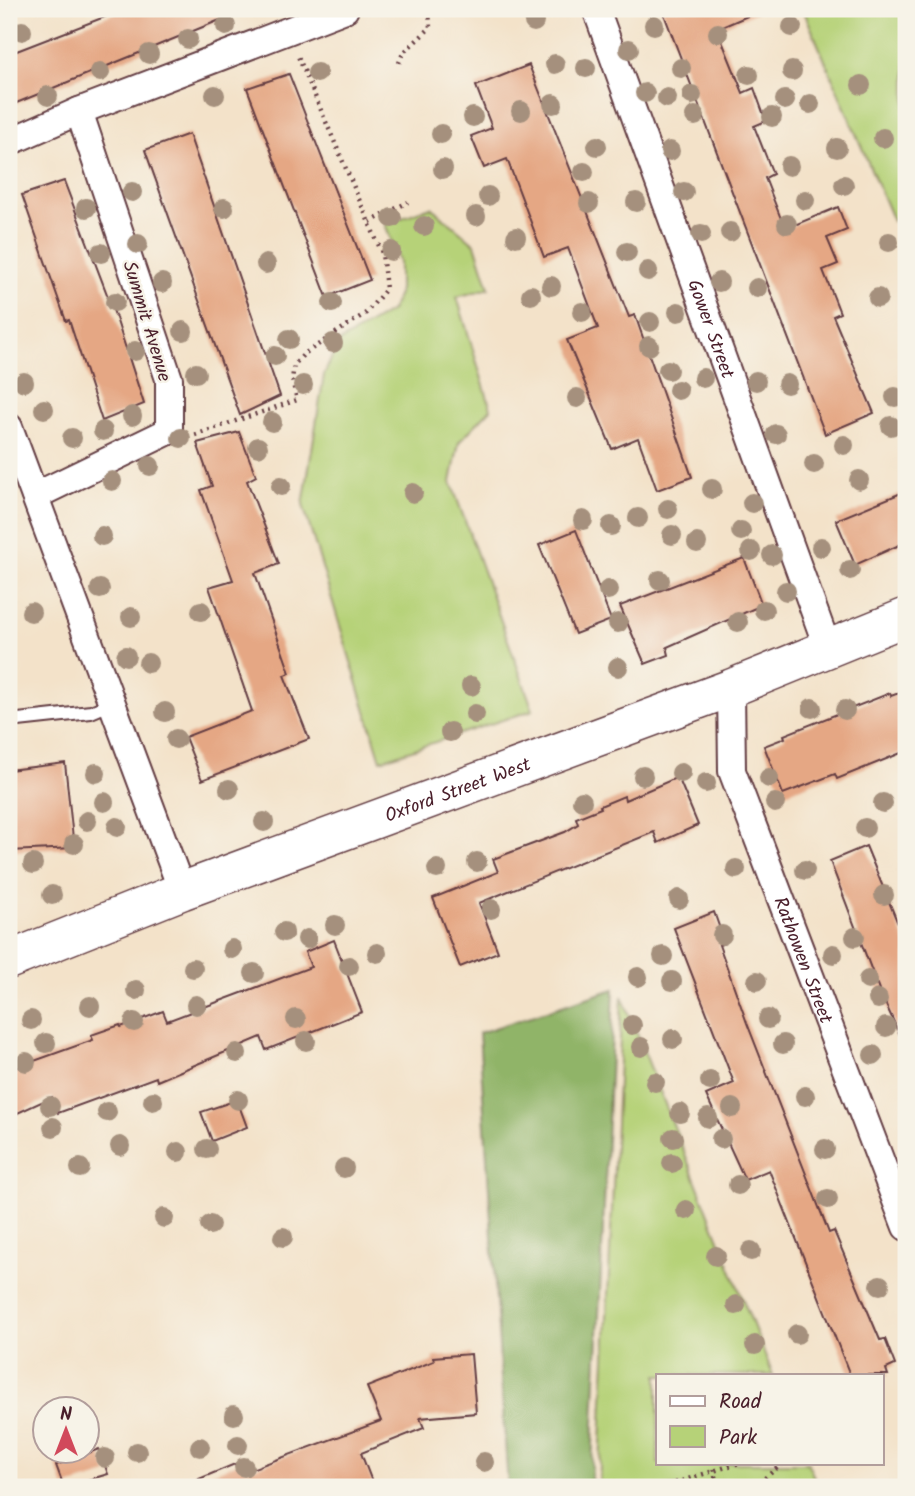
<svg xmlns="http://www.w3.org/2000/svg" width="915" height="1496" viewBox="0 0 915 1496" font-family="Kalam,sans-serif">
	<rect width="100%" height="100%" fill="#f7f3e8"/>
	<filter id="ink" filterUnits="userSpaceOnUse"><feTurbulence type="fractalNoise" baseFrequency=".0143" numOctaves="2"/><feDisplacementMap in="SourceGraphic" scale="14" xChannelSelector="R" yChannelSelector="G"/><feConvolveMatrix kernelMatrix="1 2 1 2 8 2 1 2 1" color-interpolation-filters="sRGB"/></filter>
	<filter id="wash" filterUnits="userSpaceOnUse"><feTurbulence type="fractalNoise" baseFrequency=".00686" numOctaves="4" result="noise"/><feDisplacementMap in="SourceGraphic" scale="28" xChannelSelector="R" yChannelSelector="G"/><feGaussianBlur stdDeviation="1.57" result="paint"/><feColorMatrix in="noise" values="0 0 0 0 0 0 0 0 0 0 0 0 0 0 0 0 0 1.4 0 .05"/><feComposite in="paint" operator="in"/></filter>
	<g filter="url(#wash)">
		<rect width="100%" height="100%" fill="#f3e2c9"/>
		<g fill="#b6d278" stroke="#807852" stroke-width="2">
			<path d="M 803,9 L 906,9 L 906,216 L 893,221 Z"/>
			<path d="M 431,207 L 475,244 L 489,288 L 457,297 L 491,409 L 459,442 L 451,482 L 533,710 L 381,760 L 303,505 L 324,375 L 338,343 L 391,311 L 399,292 L 399,261 L 385,224 Z"/>
			<path d="M 622,996 L 773,1375 L 658,1375 L 658,1463 L 808,1463 L 818,1487 L 599,1487 Z"/>
		</g>
		<path fill="#90b468" stroke="#6d6a4a" stroke-width="2" d="M 614,989 L 591,1487 L 508,1487 L 479,1033 Z"/>
		<g id="blocks">
			<g fill="#e5a784">
				<path d="M 125,9 L 247,9 L 9,106 L 9,54 Z"/>
				<path d="M 662,9 L 764,9 L 717,29 L 743,93 L 754,88 L 766,121 L 754,126 L 773,174 L 765,178 L 785,229 L 838,207 L 847,230 L 827,238 L 838,264 L 823,270 L 840,313 L 833,316 L 874,413 L 825,434 Z"/>
				<path d="M 529,65 L 629,317 L 635,315 L 692,477 L 657,490 L 638,438 L 612,449 L 567,340 L 598,328 L 568,248 L 544,257 L 507,159 L 484,168 L 471,136 L 492,128 L 476,86 Z"/>
				<path d="M 289,74 L 370,280 L 327,297 L 247,88 Z"/>
				<path d="M 189,134 L 280,396 L 240,415 L 145,150 Z"/>
				<path d="M 64,181 L 116,318 L 144,404 L 102,421 L 69,320 L 66,321 L 22,195 Z"/>
				<path d="M 239,432 L 256,476 L 247,481 L 279,564 L 255,573 L 290,673 L 284,675 L 309,739 L 202,780 L 185,737 L 252,711 L 209,587 L 233,580 L 201,490 L 212,486 L 197,443 Z"/>
				<path d="M 906,491 L 906,542 L 855,565 L 836,520 Z"/>
				<path d="M 576,530 L 611,620 L 575,634 L 539,545 Z"/>
				<path d="M 744,558 L 762,605 L 667,647 L 669,655 L 645,664 L 620,606 Z"/>
				<path d="M 890,693 L 891,696 L 899,693 L 906,712 L 906,751 L 837,779 L 835,774 L 783,794 L 764,746 L 785,738 L 784,735 Z"/>
				<path d="M 65,763 L 74,848 L 9,851 L 9,770 Z"/>
				<path d="M 678,777 L 698,825 L 658,843 L 654,832 L 479,903 L 498,952 L 460,967 L 433,898 L 498,872 L 493,859 L 565,832 L 578,824 L 576,818 L 601,808 L 600,806 L 624,796 L 625,800 Z"/>
				<path d="M 866,846 L 906,943 L 906,1048 L 880,992 L 830,861 Z"/>
				<path d="M 714,912 L 725,943 L 719,945 L 747,1023 L 829,1233 L 834,1231 L 880,1340 L 885,1339 L 895,1365 L 886,1369 L 888,1375 L 850,1375 L 769,1170 L 745,1180 L 706,1095 L 734,1083 L 674,928 Z"/>
				<path d="M 334,940 L 362,1012 L 266,1050 L 261,1037 L 157,1081 L 156,1077 L 58,1113 L 52,1097 L 9,1117 L 9,1070 L 93,1040 L 91,1035 L 120,1025 L 121,1027 L 163,1011 L 167,1021 L 311,967 L 305,952 Z"/>
				<path d="M 237,1100 L 247,1127 L 212,1141 L 201,1112 Z"/>
				<path d="M 471,1354 L 476,1413 L 420,1418 L 424,1428 L 361,1453 L 374,1487 L 180,1487 L 242,1461 L 246,1471 L 381,1421 L 367,1387 L 434,1361 L 433,1357 Z"/>
				<path d="M 99,1449 L 108,1474 L 64,1487 L 56,1465 Z"/>
			</g>
		</g>
	</g>
	<g filter="url(#ink)">
		<use href="#blocks" fill-opacity="0" stroke="#633c43" stroke-width="2"/>
		<g fill="none" stroke-linecap="round" stroke-linejoin="round">
			<defs>
				<path id="lane" d="M 9,721 L 91,712 L 112,703"/>
				<g id="street">
					<path id="s1" d="M 596,9 L 828,649"/>
					<path d="M 9,142 L 79,111 L 345,9"/>
					<path d="M 9,427 L 182,891"/>
					<path d="M 35,496 L 169,431 L 169,379 L 79,111"/>
					<path id="s2" d="M 731,688 L 732,771 L 906,1227"/>
				</g>
				<g id="secondary">
					<path id="s3" d="M 9,960 L 182,891 L 731,688 L 906,617"/>
				</g>
			</defs>
			<use href="#lane" stroke="#633c43" stroke-width="16"/>
			<use href="#street" stroke="#633c43" stroke-width="30"/>
			<use href="#secondary" stroke="#633c43" stroke-width="40"/>
			<g stroke="#633c43" stroke-width="4.5" stroke-dasharray="2 5" stroke-linecap="butt">
				<path d="M 399,63 L 403,53 L 430,28 L 429,9"/>
				<path d="M 370,222 L 408,202"/>
				<path d="M 195,435 L 297,400 L 292,380 L 294,365 L 304,354 L 366,313 L 386,289 L 382,253 L 297,54"/>
				<path d="M 713,1469 L 718,1487"/>
				<path d="M 662,1487 L 739,1463"/>
				<path d="M 754,1487 L 783,1463"/>
			</g>
			<use href="#lane" stroke="#fff" stroke-width="12"/>
			<use href="#street" stroke="#fff" stroke-width="26"/>
			<use href="#secondary" stroke="#fff" stroke-width="37"/>
		</g>
		<g fill="#a5907d">
			<circle cx="534" cy="22" r="10"/>
			<circle cx="654" cy="25" r="10"/>
			<circle cx="226" cy="26" r="10"/>
			<circle cx="792" cy="27" r="10"/>
			<circle cx="22" cy="31" r="10"/>
			<circle cx="718" cy="33" r="10"/>
			<circle cx="188" cy="39" r="10"/>
			<circle cx="629" cy="49" r="10"/>
			<circle cx="149" cy="54" r="10"/>
			<circle cx="555" cy="64" r="10"/>
			<circle cx="586" cy="68" r="10"/>
			<circle cx="681" cy="68" r="10"/>
			<circle cx="792" cy="71" r="10"/>
			<circle cx="100" cy="72" r="10"/>
			<circle cx="317" cy="73" r="10"/>
			<circle cx="749" cy="75" r="10"/>
			<circle cx="861" cy="85" r="10"/>
			<circle cx="645" cy="93" r="10"/>
			<circle cx="215" cy="95" r="10"/>
			<circle cx="692" cy="95" r="10"/>
			<circle cx="48" cy="96" r="10"/>
			<circle cx="667" cy="98" r="10"/>
			<circle cx="785" cy="100" r="10"/>
			<circle cx="553" cy="104" r="10"/>
			<circle cx="810" cy="104" r="10"/>
			<circle cx="521" cy="111" r="10"/>
			<circle cx="695" cy="116" r="10"/>
			<circle cx="473" cy="117" r="10"/>
			<circle cx="772" cy="117" r="10"/>
			<circle cx="441" cy="134" r="10"/>
			<circle cx="883" cy="138" r="10"/>
			<circle cx="597" cy="146" r="10"/>
			<circle cx="837" cy="148" r="10"/>
			<circle cx="670" cy="151" r="10"/>
			<circle cx="789" cy="166" r="10"/>
			<circle cx="443" cy="169" r="10"/>
			<circle cx="584" cy="172" r="10"/>
			<circle cx="844" cy="185" r="10"/>
			<circle cx="132" cy="192" r="10"/>
			<circle cx="684" cy="192" r="10"/>
			<circle cx="488" cy="196" r="10"/>
			<circle cx="805" cy="200" r="10"/>
			<circle cx="636" cy="202" r="10"/>
			<circle cx="589" cy="203" r="10"/>
			<circle cx="86" cy="208" r="10"/>
			<circle cx="224" cy="208" r="10"/>
			<circle cx="476" cy="216" r="10"/>
			<circle cx="392" cy="218" r="10"/>
			<circle cx="787" cy="224" r="10"/>
			<circle cx="424" cy="226" r="10"/>
			<circle cx="730" cy="232" r="10"/>
			<circle cx="701" cy="234" r="10"/>
			<circle cx="516" cy="237" r="10"/>
			<circle cx="889" cy="242" r="10"/>
			<circle cx="138" cy="244" r="10"/>
			<circle cx="391" cy="251" r="10"/>
			<circle cx="627" cy="252" r="10"/>
			<circle cx="101" cy="253" r="10"/>
			<circle cx="266" cy="264" r="10"/>
			<circle cx="648" cy="271" r="10"/>
			<circle cx="719" cy="282" r="10"/>
			<circle cx="162" cy="283" r="10"/>
			<circle cx="551" cy="286" r="10"/>
			<circle cx="757" cy="288" r="10"/>
			<circle cx="531" cy="295" r="10"/>
			<circle cx="878" cy="298" r="10"/>
			<circle cx="115" cy="302" r="10"/>
			<circle cx="332" cy="303" r="10"/>
			<circle cx="582" cy="312" r="10"/>
			<circle cx="678" cy="312" r="10"/>
			<circle cx="650" cy="322" r="10"/>
			<circle cx="183" cy="331" r="10"/>
			<circle cx="289" cy="339" r="10"/>
			<circle cx="333" cy="343" r="10"/>
			<circle cx="649" cy="346" r="10"/>
			<circle cx="135" cy="351" r="10"/>
			<circle cx="275" cy="356" r="10"/>
			<circle cx="668" cy="370" r="10"/>
			<circle cx="196" cy="373" r="10"/>
			<circle cx="703" cy="378" r="10"/>
			<circle cx="756" cy="381" r="10"/>
			<circle cx="24" cy="382" r="10"/>
			<circle cx="787" cy="384" r="10"/>
			<circle cx="303" cy="385" r="10"/>
			<circle cx="678" cy="390" r="10"/>
			<circle cx="895" cy="397" r="10"/>
			<circle cx="577" cy="398" r="10"/>
			<circle cx="44" cy="409" r="10"/>
			<circle cx="132" cy="416" r="10"/>
			<circle cx="272" cy="422" r="10"/>
			<circle cx="891" cy="426" r="10"/>
			<circle cx="103" cy="431" r="10"/>
			<circle cx="776" cy="434" r="10"/>
			<circle cx="72" cy="438" r="10"/>
			<circle cx="181" cy="438" r="10"/>
			<circle cx="844" cy="445" r="10"/>
			<circle cx="258" cy="447" r="10"/>
			<circle cx="814" cy="464" r="10"/>
			<circle cx="150" cy="466" r="10"/>
			<circle cx="859" cy="480" r="10"/>
			<circle cx="112" cy="481" r="10"/>
			<circle cx="281" cy="486" r="10"/>
			<circle cx="712" cy="489" r="10"/>
			<circle cx="413" cy="493" r="10"/>
			<circle cx="752" cy="503" r="10"/>
			<circle cx="668" cy="509" r="10"/>
			<circle cx="638" cy="518" r="10"/>
			<circle cx="583" cy="520" r="10"/>
			<circle cx="611" cy="526" r="10"/>
			<circle cx="741" cy="531" r="10"/>
			<circle cx="672" cy="535" r="10"/>
			<circle cx="102" cy="536" r="10"/>
			<circle cx="697" cy="543" r="10"/>
			<circle cx="821" cy="547" r="10"/>
			<circle cx="751" cy="551" r="10"/>
			<circle cx="772" cy="555" r="10"/>
			<circle cx="850" cy="570" r="10"/>
			<circle cx="660" cy="580" r="10"/>
			<circle cx="100" cy="589" r="10"/>
			<circle cx="608" cy="590" r="10"/>
			<circle cx="786" cy="591" r="10"/>
			<circle cx="764" cy="610" r="10"/>
			<circle cx="201" cy="611" r="10"/>
			<circle cx="31" cy="612" r="10"/>
			<circle cx="131" cy="617" r="10"/>
			<circle cx="738" cy="622" r="10"/>
			<circle cx="618" cy="623" r="10"/>
			<circle cx="126" cy="656" r="10"/>
			<circle cx="148" cy="663" r="10"/>
			<circle cx="618" cy="667" r="10"/>
			<circle cx="471" cy="686" r="10"/>
			<circle cx="812" cy="708" r="10"/>
			<circle cx="845" cy="710" r="10"/>
			<circle cx="165" cy="712" r="10"/>
			<circle cx="475" cy="714" r="10"/>
			<circle cx="450" cy="732" r="10"/>
			<circle cx="176" cy="739" r="10"/>
			<circle cx="96" cy="773" r="10"/>
			<circle cx="681" cy="773" r="10"/>
			<circle cx="643" cy="776" r="10"/>
			<circle cx="769" cy="778" r="10"/>
			<circle cx="706" cy="783" r="10"/>
			<circle cx="229" cy="789" r="10"/>
			<circle cx="582" cy="801" r="10"/>
			<circle cx="104" cy="802" r="10"/>
			<circle cx="775" cy="803" r="10"/>
			<circle cx="883" cy="803" r="10"/>
			<circle cx="87" cy="821" r="10"/>
			<circle cx="264" cy="822" r="10"/>
			<circle cx="117" cy="827" r="10"/>
			<circle cx="865" cy="828" r="10"/>
			<circle cx="74" cy="844" r="10"/>
			<circle cx="477" cy="862" r="10"/>
			<circle cx="33" cy="864" r="10"/>
			<circle cx="437" cy="869" r="10"/>
			<circle cx="736" cy="869" r="10"/>
			<circle cx="805" cy="870" r="10"/>
			<circle cx="52" cy="895" r="10"/>
			<circle cx="884" cy="895" r="10"/>
			<circle cx="679" cy="899" r="10"/>
			<circle cx="491" cy="909" r="10"/>
			<circle cx="335" cy="925" r="10"/>
			<circle cx="284" cy="932" r="10"/>
			<circle cx="722" cy="935" r="10"/>
			<circle cx="855" cy="937" r="10"/>
			<circle cx="307" cy="939" r="10"/>
			<circle cx="232" cy="949" r="10"/>
			<circle cx="377" cy="953" r="10"/>
			<circle cx="833" cy="954" r="10"/>
			<circle cx="663" cy="956" r="10"/>
			<circle cx="349" cy="966" r="10"/>
			<circle cx="193" cy="968" r="10"/>
			<circle cx="254" cy="973" r="10"/>
			<circle cx="638" cy="977" r="10"/>
			<circle cx="868" cy="980" r="10"/>
			<circle cx="672" cy="981" r="10"/>
			<circle cx="757" cy="981" r="10"/>
			<circle cx="136" cy="990" r="10"/>
			<circle cx="878" cy="999" r="10"/>
			<circle cx="196" cy="1005" r="10"/>
			<circle cx="90" cy="1006" r="10"/>
			<circle cx="296" cy="1019" r="10"/>
			<circle cx="768" cy="1019" r="10"/>
			<circle cx="31" cy="1020" r="10"/>
			<circle cx="134" cy="1022" r="10"/>
			<circle cx="632" cy="1025" r="10"/>
			<circle cx="886" cy="1027" r="10"/>
			<circle cx="673" cy="1039" r="10"/>
			<circle cx="306" cy="1041" r="10"/>
			<circle cx="46" cy="1043" r="10"/>
			<circle cx="783" cy="1044" r="10"/>
			<circle cx="641" cy="1047" r="10"/>
			<circle cx="237" cy="1053" r="10"/>
			<circle cx="873" cy="1055" r="10"/>
			<circle cx="26" cy="1062" r="10"/>
			<circle cx="710" cy="1081" r="10"/>
			<circle cx="655" cy="1082" r="10"/>
			<circle cx="805" cy="1096" r="10"/>
			<circle cx="238" cy="1100" r="10"/>
			<circle cx="153" cy="1101" r="10"/>
			<circle cx="50" cy="1106" r="10"/>
			<circle cx="732" cy="1108" r="10"/>
			<circle cx="107" cy="1112" r="10"/>
			<circle cx="680" cy="1113" r="10"/>
			<circle cx="708" cy="1118" r="10"/>
			<circle cx="53" cy="1127" r="10"/>
			<circle cx="673" cy="1138" r="10"/>
			<circle cx="721" cy="1139" r="10"/>
			<circle cx="120" cy="1146" r="10"/>
			<circle cx="207" cy="1149" r="10"/>
			<circle cx="825" cy="1149" r="10"/>
			<circle cx="178" cy="1152" r="10"/>
			<circle cx="672" cy="1163" r="10"/>
			<circle cx="80" cy="1168" r="10"/>
			<circle cx="344" cy="1168" r="10"/>
			<circle cx="738" cy="1185" r="10"/>
			<circle cx="828" cy="1199" r="10"/>
			<circle cx="686" cy="1210" r="10"/>
			<circle cx="164" cy="1218" r="10"/>
			<circle cx="210" cy="1225" r="10"/>
			<circle cx="283" cy="1237" r="10"/>
			<circle cx="751" cy="1251" r="10"/>
			<circle cx="716" cy="1256" r="10"/>
			<circle cx="880" cy="1285" r="10"/>
			<circle cx="736" cy="1305" r="10"/>
			<circle cx="797" cy="1334" r="10"/>
			<circle cx="755" cy="1345" r="10"/>
			<circle cx="234" cy="1415" r="10"/>
			<circle cx="238" cy="1445" r="10"/>
			<circle cx="200" cy="1447" r="10"/>
			<circle cx="137" cy="1452" r="10"/>
			<circle cx="105" cy="1458" r="10"/>
			<circle cx="484" cy="1462" r="10"/>
			<circle cx="244" cy="1467" r="10"/>
		</g>
	</g>
	<g text-anchor="middle" stroke-width="5" stroke-linejoin="round" paint-order="stroke">
		<g font-size="19" fill="#4a1f2b" stroke="#f7f3e8">
			<text transform="translate(148 321) rotate(73)" y="7">Summit Avenue</text>
			<text dy="7" stroke="none"><textPath href="#s1" startOffset="340">Gower Street</textPath></text>
			<text dy="7" stroke="none"><textPath href="#s3" startOffset="480">Oxford Street West</textPath></text>
			<text dy="7" stroke="none"><textPath href="#s2" startOffset="285">Rathowen Street</textPath></text>
		</g>
	</g>
	<rect width="915" height="1496" fill="none" stroke="#f7f3e8" stroke-width="35"/>
	<rect x="656" y="1374" width="228" height="91" fill="#f7f3e8" stroke="#b29e9c" stroke-width="2"/>
	<rect x="670" y="1396" width="35" height="10" fill="#ffffff" stroke="#b29e9c" stroke-width="2"/>
	<text x="719" y="1408" font-size="21" fill="#4a1f2b">Road</text>
	<rect x="670" y="1426" width="35" height="21" fill="#b6d278" stroke="#b29e9c" stroke-width="2"/>
	<text x="719" y="1444" font-size="21" fill="#4a1f2b">Park</text>
	<g transform="translate(66 1430)"><circle r="33" fill="#f7f3e8" stroke="#b29e9c" stroke-width="2"/>
	<path d="M0-5L12 26L0 18L-12 26Z" fill="#d1495b"/>
	<text y="-10" font-size="19" font-weight="bold" text-anchor="middle" fill="#4a1f2b">N</text>
	</g>
</svg>
